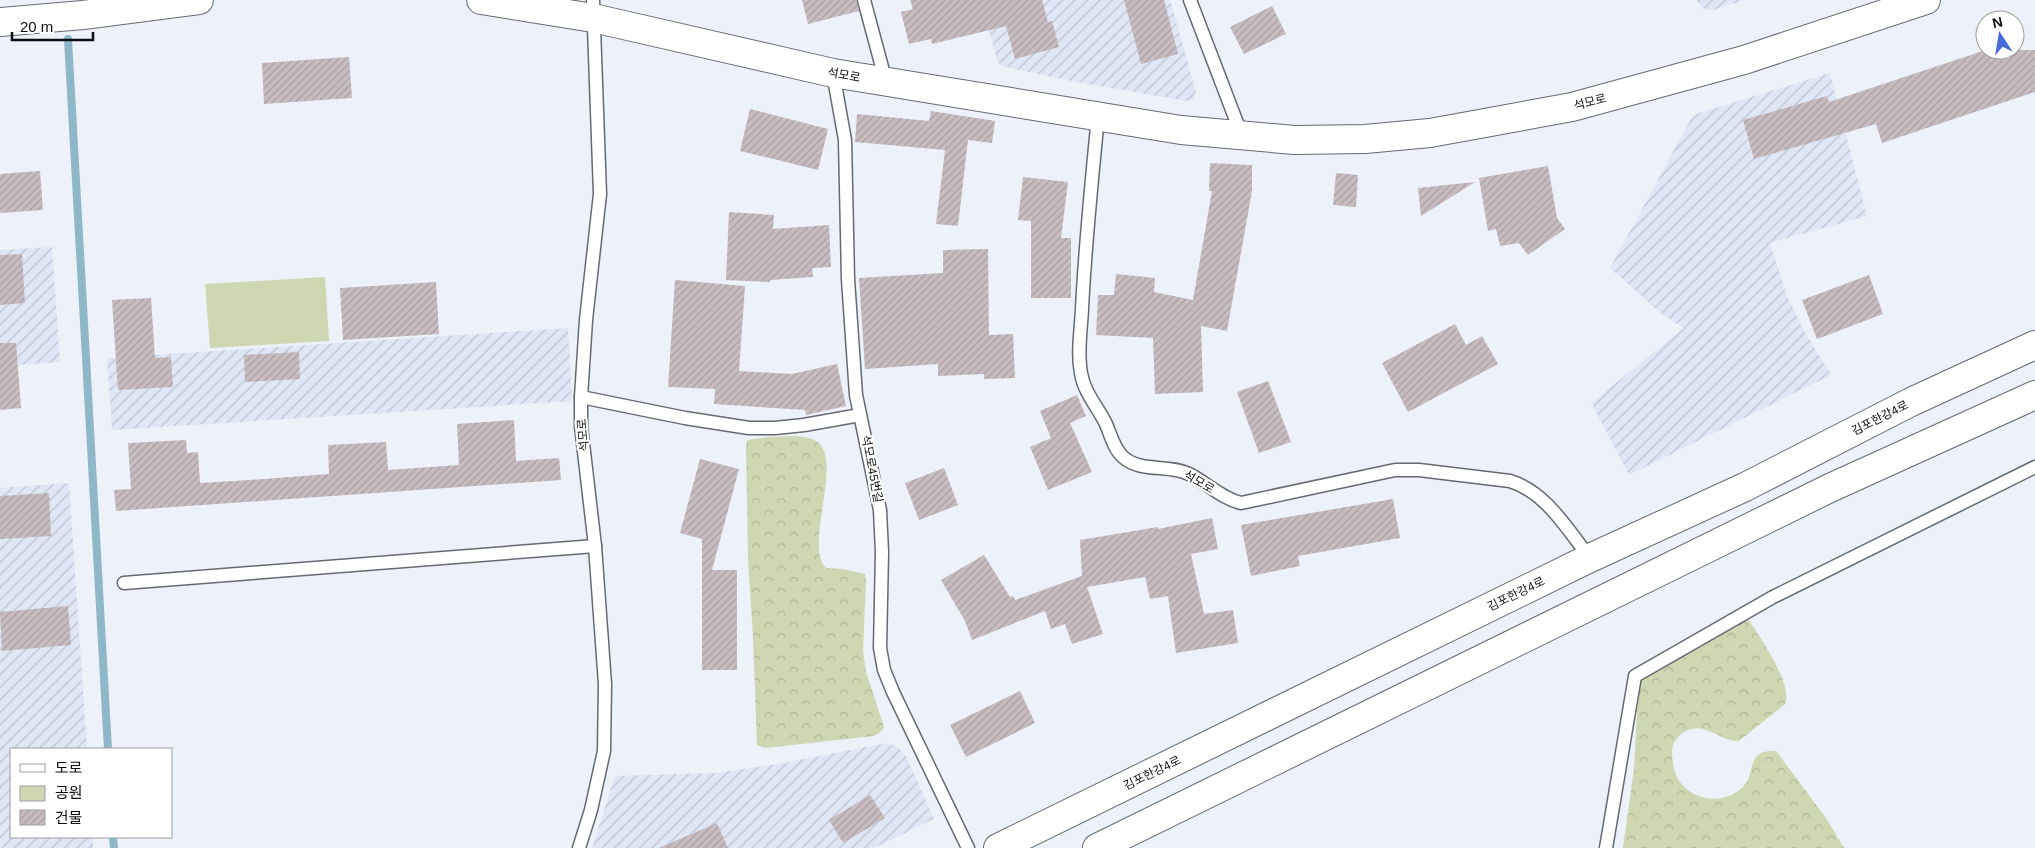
<svg xmlns="http://www.w3.org/2000/svg" width="2035" height="848" viewBox="0 0 2035 848" font-family="Arial,'Noto Sans KR',sans-serif">
	<defs>
		<pattern id="industrial-furrows" width="10" height="10" patternUnits="userSpaceOnUse" patternTransform="scale(1.25)"><rect width="10" height="10" fill="#dfe6f5"/><path d="M-1 1l2-2M0 10L10 0M9 11l2-2" fill="none" stroke="#bec4d1"/></pattern>
		<pattern id="forest-crowns" width="20" height="18" patternUnits="userSpaceOnUse" patternTransform="scale(1.25)"><rect width="20" height="18" fill="#ced6b2"/><path d="M2 6a3 3 0 1 1 6 0M12 15a3 3 0 1 1 6 0" fill="none" stroke="#b0b698"/></pattern>
		<pattern id="building-hatch" width="6" height="6" patternUnits="userSpaceOnUse" patternTransform="scale(1.25)"><rect width="6" height="6" fill="#c7bcbf"/><path d="M-1 1l2-2M0 6l6-6M5 7l2-2" fill="none" stroke="#aaa0a3"/></pattern>
	</defs>
	<rect width="100%" height="100%" fill="#edf1fa"/>
	<g fill="url(#industrial-furrows)">
		<path d="M 981,0 L 1170,0 L 1196,92 L 1193,99 L 1186,101 L 1072,81 L 1001,66 L 997,60 Z"/>
		<path d="M 1696,0 L 1745,0 L 1713,10 L 1704,9 Z"/>
		<path d="M 1830,73 L 1867,216 L 1770,243 L 1787,296 L 1803,329 L 1831,375 L 1629,475 L 1591,403 L 1684,328 L 1663,315 L 1610,268 L 1693,115 Z"/>
		<path d="M 52,247 L 60,362 L 0,366 L 0,250 Z"/>
		<path d="M 568,328 L 572,401 L 112,430 L 107,358 Z"/>
		<path d="M 69,483 L 87,749 L 11,749 L 11,837 L 93,837 L 93,848 L 0,848 L 0,488 Z"/>
		<path d="M 887,743 L 896,746 L 905,754 L 934,819 L 874,848 L 592,848 L 615,776 L 714,773 L 778,764 Z"/>
	</g>
	<g fill="url(#forest-crowns)">
		<path d="M 769,437 C 783,437 804,434 816,441 C 845,459 803,545 826,568 L 843,569 L 865,574 L 866,582 L 863,650 L 866,672 L 884,727 L 881,732 L 874,736 L 765,748 L 757,745 L 753,637 L 748,558 L 746,448 L 747,440 Z"/>
		<path d="M 1742,615 L 1749,620 C 1760,638 1793,683 1785,704 L 1739,741 C 1725,741 1717,733 1703,729 C 1688,725 1672,737 1672,753 C 1672,762 1674,771 1678,779 C 1692,803 1730,806 1746,783 C 1752,775 1750,763 1758,755 C 1763,751 1769,751 1776,751 L 1826,818 L 1844,848 L 1623,848 L 1634,769 L 1639,678 Z"/>
	</g>
	<path fill="#ced6b2" d="M 325,277 L 329,341 L 210,348 L 205,284 Z"/>
	<g fill="none" stroke-linecap="round" stroke-linejoin="round">
		<g stroke="#8eb8c7" stroke-width="8">
			<path d="M 68,39 L 108,749"/>
			<path d="M 113,837 L 114,848"/>
		</g>
	</g>
	<g fill="url(#building-hatch)">
		<path d="M 802,0 L 856,0 L 859,11 L 808,24 Z"/>
		<path d="M 910,0 L 1042,0 L 1048,22 L 1052,21 L 1059,47 L 1015,59 L 1006,26 L 932,44 L 931,39 L 909,44 L 901,12 L 913,9 Z"/>
		<path d="M 1124,0 L 1164,0 L 1178,54 L 1141,64 Z"/>
		<path d="M 1272,6 L 1286,34 L 1244,54 L 1230,27 Z"/>
		<path d="M 1986,50 L 2035,50 L 2035,92 L 1882,143 L 1876,124 L 1754,159 L 1743,120 L 1827,96 L 1829,102 Z"/>
		<path d="M 349,57 L 352,98 L 264,104 L 262,63 Z"/>
		<path d="M 750,109 L 828,129 L 818,170 L 740,151 Z"/>
		<path d="M 931,111 L 995,121 L 992,143 L 968,140 L 958,226 L 936,224 L 945,150 L 855,142 L 857,114 L 929,121 Z"/>
		<path d="M 1210,163 L 1252,165 L 1252,191 L 1227,331 L 1201,326 L 1203,392 L 1155,394 L 1153,338 L 1096,335 L 1098,295 L 1114,295 L 1116,274 L 1155,278 L 1154,292 L 1193,300 L 1212,191 L 1209,191 Z"/>
		<path d="M 1548,166 L 1557,218 L 1565,229 L 1528,255 L 1519,243 L 1500,246 L 1496,229 L 1488,231 L 1479,178 Z"/>
		<path d="M 40,171 L 43,210 L 0,213 L 0,174 Z"/>
		<path d="M 1336,173 L 1358,175 L 1356,207 L 1333,205 Z"/>
		<path d="M 1023,177 L 1068,182 L 1061,238 L 1071,238 L 1071,298 L 1031,298 L 1031,221 L 1018,220 Z"/>
		<path d="M 1475,182 L 1421,216 L 1418,188 Z"/>
		<path d="M 729,212 L 774,215 L 773,229 L 829,225 L 831,267 L 812,268 L 813,277 L 770,280 L 770,282 L 726,280 Z"/>
		<path d="M 988,249 L 989,335 L 1013,334 L 1015,378 L 984,379 L 984,374 L 938,376 L 938,364 L 865,369 L 859,278 L 943,273 L 943,250 Z"/>
		<path d="M 22,254 L 25,303 L 0,305 L 0,255 Z"/>
		<path d="M 1869,275 L 1883,314 L 1817,339 L 1802,300 Z"/>
		<path d="M 675,280 L 745,286 L 739,371 L 792,374 L 837,364 L 846,406 L 806,415 L 805,410 L 714,404 L 715,389 L 668,387 Z"/>
		<path d="M 436,282 L 439,334 L 343,340 L 340,288 Z"/>
		<path d="M 151,298 L 155,358 L 171,357 L 173,387 L 118,390 L 112,300 Z"/>
		<path d="M 1455,324 L 1466,345 L 1482,336 L 1498,364 L 1408,412 L 1382,363 Z"/>
		<path d="M 0,343 L 16,343 L 21,408 L 0,410 Z"/>
		<path d="M 299,352 L 300,379 L 245,382 L 244,355 Z"/>
		<path d="M 1268,381 L 1291,442 L 1259,453 L 1237,392 Z"/>
		<path d="M 1077,395 L 1086,416 L 1070,423 L 1092,472 L 1048,490 L 1030,447 L 1051,438 L 1040,411 Z"/>
		<path d="M 514,420 L 516,461 L 559,458 L 561,480 L 116,511 L 114,490 L 131,489 L 128,443 L 186,440 L 187,453 L 198,452 L 200,483 L 250,480 L 329,474 L 328,445 L 386,442 L 388,470 L 459,465 L 457,424 Z"/>
		<path d="M 700,459 L 739,469 L 712,570 L 737,570 L 737,670 L 702,670 L 702,539 L 680,533 Z"/>
		<path d="M 944,468 L 958,505 L 919,520 L 905,483 Z"/>
		<path d="M 49,493 L 51,536 L 0,539 L 0,496 Z"/>
		<path d="M 1393,499 L 1400,538 L 1298,556 L 1300,566 L 1251,576 L 1241,525 Z"/>
		<path d="M 1212,518 L 1218,549 L 1191,554 L 1204,614 L 1233,610 L 1238,643 L 1176,653 L 1168,596 L 1150,599 L 1145,577 L 1087,587 L 1103,634 L 1072,644 L 1065,624 L 1051,629 L 1045,611 L 972,640 L 965,621 L 941,580 L 984,555 L 1010,597 L 1013,596 L 1015,600 L 1082,576 L 1080,540 L 1158,527 L 1158,529 Z"/>
		<path d="M 68,606 L 71,645 L 2,651 L 0,612 Z"/>
		<path d="M 1020,691 L 1035,723 L 966,757 L 950,725 Z"/>
		<path d="M 870,795 L 885,818 L 843,843 L 829,820 Z"/>
		<path d="M 717,823 L 728,848 L 659,848 Z"/>
	</g>
	<g fill="none" stroke-linecap="round" stroke-linejoin="round">
		<defs>
			<g id="service">
				<path d="M 864,0 L 886,82"/>
				<path d="M 1190,0 L 1242,136"/>
				<path d="M 833,73 L 845,140 L 848,279 L 856,395 L 880,510 L 882,552 L 880,648 L 884,670 L 893,692 L 968,848"/>
				<path d="M 1098,116 C 1092,180 1085,245 1082,309 C 1081,330 1077,353 1081,373 C 1084,393 1098,407 1106,424 C 1111,436 1114,449 1123,457 C 1141,473 1169,464 1189,474 C 1207,483 1221,498 1241,503 L 1395,470 L 1419,470 L 1510,481 C 1546,492 1567,529 1590,558"/>
				<path d="M 581,397 L 685,418 L 749,428 L 775,428 L 804,425 L 860,415"/>
				<path d="M 124,583 L 595,546"/>
				<path d="M 579,848 L 591,810 L 604,751 L 605,684 L 595,546 L 581,426 L 581,397 L 586,320 L 600,194 L 593,0"/>
				<path d="M 1606,848 L 1635,676 L 1773,597 L 2035,467"/>
			</g>
			<g id="tertiary">
				<path d="M 481,0 L 593,18 L 833,73 L 1181,130 L 1294,140 L 1365,139 L 1430,133 L 1572,107 L 1744,60 L 1926,0"/>
				<path d="M 0,22 L 83,15 L 199,0"/>
				<path d="M 998,848 L 1590,558 L 1745,487 L 1911,402 L 2035,345"/>
				<path d="M 1097,848 L 1830,488 L 2035,395"/>
			</g>
		</defs>
		<use href="#service" stroke="#666971" stroke-width="15"/>
		<use href="#tertiary" stroke="#666971" stroke-width="30"/>
		<use href="#service" stroke="#fff" stroke-width="12"/>
		<use href="#tertiary" stroke="#fff" stroke-width="28"/>
	</g>
	<g text-anchor="middle" stroke-width="4.5" stroke-linejoin="round" paint-order="stroke">
		<g font-size="12" fill="#0d0e11" stroke="#fefefe">
			<text transform="translate(844 75) rotate(10)" y="4">석모로</text>
			<text transform="translate(1590 102) rotate(-14)" y="4">석모로</text>
			<text transform="translate(1880 418) rotate(-27)" y="4">김포한강4로</text>
			<text transform="translate(583 435) rotate(-95)" y="4">석모로</text>
			<text transform="translate(872 469) rotate(79)" y="4">석모로45번길</text>
			<text transform="translate(1199 482) rotate(30)" y="4">석모로</text>
			<text transform="translate(1516 594) rotate(-26)" y="4">김포한강4로</text>
			<text transform="translate(1152 773) rotate(-26)" y="4">김포한강4로</text>
		</g>
	</g>
	<rect x="10" y="748" width="162" height="90" fill="#fefefe" stroke="#9e9e9f"/>
	<rect x="20" y="764" width="25" height="8" fill="#ffffff" stroke="#9e9e9f"/>
	<text x="55" y="773" font-size="15" fill="#0d0e11">도로</text>
	<rect x="20" y="786" width="25" height="15" fill="#ced6b2" stroke="#9e9e9f"/>
	<text x="55" y="798" font-size="15" fill="#0d0e11">공원</text>
	<rect x="20" y="810" width="25" height="15" fill="url(#building-hatch)" stroke="#9e9e9f"/>
	<text x="55" y="823" font-size="15" fill="#0d0e11">건물</text>
	<g transform="translate(2000 35) rotate(348)"><circle r="24" fill="#fefefe" stroke="#9e9e9f"/>
	<path d="M0-4L9 19L0 12L-9 19Z" fill="#4669dc"/>
	<text y="-8" font-size="14" font-weight="bold" text-anchor="middle" fill="#0d0e11">N</text>
	</g>
	<path d="M12 32v8h81v-8" fill="none" stroke="#0d0e11" stroke-width="2.5"/>
	<text x="20" y="32" font-size="15" fill="#0d0e11" stroke="#fefefe" stroke-width="4" paint-order="stroke">20 m</text>
</svg>
